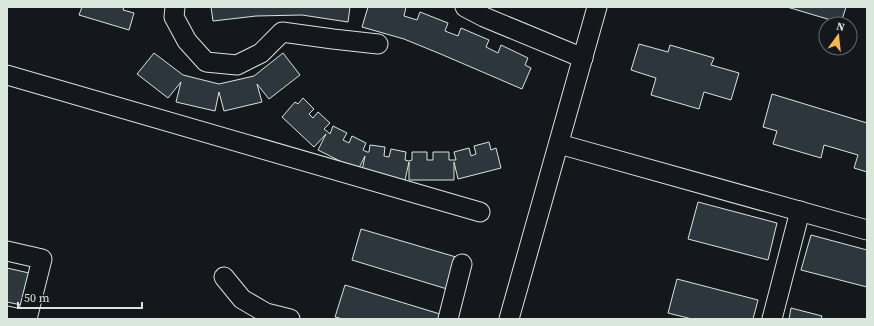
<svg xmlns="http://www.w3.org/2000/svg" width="874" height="326" viewBox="0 0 874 326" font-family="'Source Serif 4',serif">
	<rect width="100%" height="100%" fill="#14181c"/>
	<g fill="#2c363c" stroke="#d8e6dc">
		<path d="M 82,7 L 124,7 L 123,10 L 134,13 L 129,30 L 79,15 Z"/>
		<path d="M 211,7 L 350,7 L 348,22 L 302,15 L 256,16 L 213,21 Z"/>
		<path d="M 368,7 L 406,7 L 404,16 L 417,20 L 420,12 L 448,23 L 445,31 L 458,36 L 461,28 L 489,40 L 486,47 L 498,53 L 501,45 L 528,58 L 525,65 L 531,68 L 522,89 L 443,55 L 404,39 L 362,27 Z"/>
		<path d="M 787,7 L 846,7 L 841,23 Z"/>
		<path d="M 639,44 L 668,52 L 670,45 L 714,58 L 711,65 L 739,73 L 731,100 L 704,92 L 699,109 L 651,95 L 656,78 L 631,70 Z"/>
		<path d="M 154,53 L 183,75 L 219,84 L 254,76 L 283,53 L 300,75 L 269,99 L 257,84 L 262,102 L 224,111 L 219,92 L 215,111 L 176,102 L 181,82 L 168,98 L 137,74 Z"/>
		<path d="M 772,94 L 867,123 L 867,172 L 854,168 L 858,155 L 824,145 L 821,158 L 773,144 L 777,131 L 763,127 Z"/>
		<path d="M 303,98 L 314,109 L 309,114 L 313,118 L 318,112 L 330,123 L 324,129 L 328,132 L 330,134 L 333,126 L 347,133 L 343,140 L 349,143 L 352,136 L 366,143 L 363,150 L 367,152 L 369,152 L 370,145 L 385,147 L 384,156 L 389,157 L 391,149 L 406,152 L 405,160 L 409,161 L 412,160 L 412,152 L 427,152 L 427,160 L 433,160 L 433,152 L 449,152 L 449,160 L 456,160 L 454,152 L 469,148 L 471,156 L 476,154 L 474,146 L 489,142 L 491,150 L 496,148 L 501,168 L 458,179 L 454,162 L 454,180 L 409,180 L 409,162 L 405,180 L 362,171 L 365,156 L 358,170 L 318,150 L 326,134 L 314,147 L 282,117 L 295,102 L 298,104 Z"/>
		<path d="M 698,202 L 777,223 L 768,260 L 688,239 Z"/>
		<path d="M 361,229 L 456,257 L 447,289 L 352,260 Z"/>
		<path d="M 811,235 L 867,250 L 867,287 L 801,270 Z"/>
		<path d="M 7,268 L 29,273 L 21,305 L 7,302 Z"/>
		<path d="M 677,279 L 758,300 L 753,319 L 692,319 L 668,313 Z"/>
		<path d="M 345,285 L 440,314 L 438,319 L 343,319 L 335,317 Z"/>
		<path d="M 791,308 L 822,316 L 821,319 L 789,319 Z"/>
	</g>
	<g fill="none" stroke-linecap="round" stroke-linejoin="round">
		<defs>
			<g id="minor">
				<path d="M 175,7 L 174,17 L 187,41 L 206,62 L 237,65 L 261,53 L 282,32 L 333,39 L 378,44"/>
				<path d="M 465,7 L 484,17 L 583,58"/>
				<path d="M 7,75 L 480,212"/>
				<path d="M 559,144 L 867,230"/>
				<path d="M 7,251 L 42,259 L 27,319"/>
				<path d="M 224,277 L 242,299 L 266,313 L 290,319"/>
				<path d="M 7,316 L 21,319"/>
				<path d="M 448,319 L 462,264"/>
				<path d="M 509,319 L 597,7"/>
				<path d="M 772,319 L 800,211"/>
			</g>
		</defs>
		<use href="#minor" stroke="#d8e6dc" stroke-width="21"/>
		<use href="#minor" stroke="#14181c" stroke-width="19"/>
	</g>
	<rect width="874" height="326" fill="none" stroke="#d8e6dc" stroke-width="16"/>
	<g transform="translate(838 36) rotate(15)"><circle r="19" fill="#14181c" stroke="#626a69"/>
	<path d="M0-3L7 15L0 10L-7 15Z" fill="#ffb74d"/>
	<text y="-6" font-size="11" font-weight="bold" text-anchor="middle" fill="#d8e6dc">N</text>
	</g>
	<path d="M18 302v6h124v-6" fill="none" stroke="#d8e6dc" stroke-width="2"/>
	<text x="24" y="302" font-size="12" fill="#d8e6dc" stroke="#14181c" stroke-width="3" paint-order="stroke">50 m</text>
</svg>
